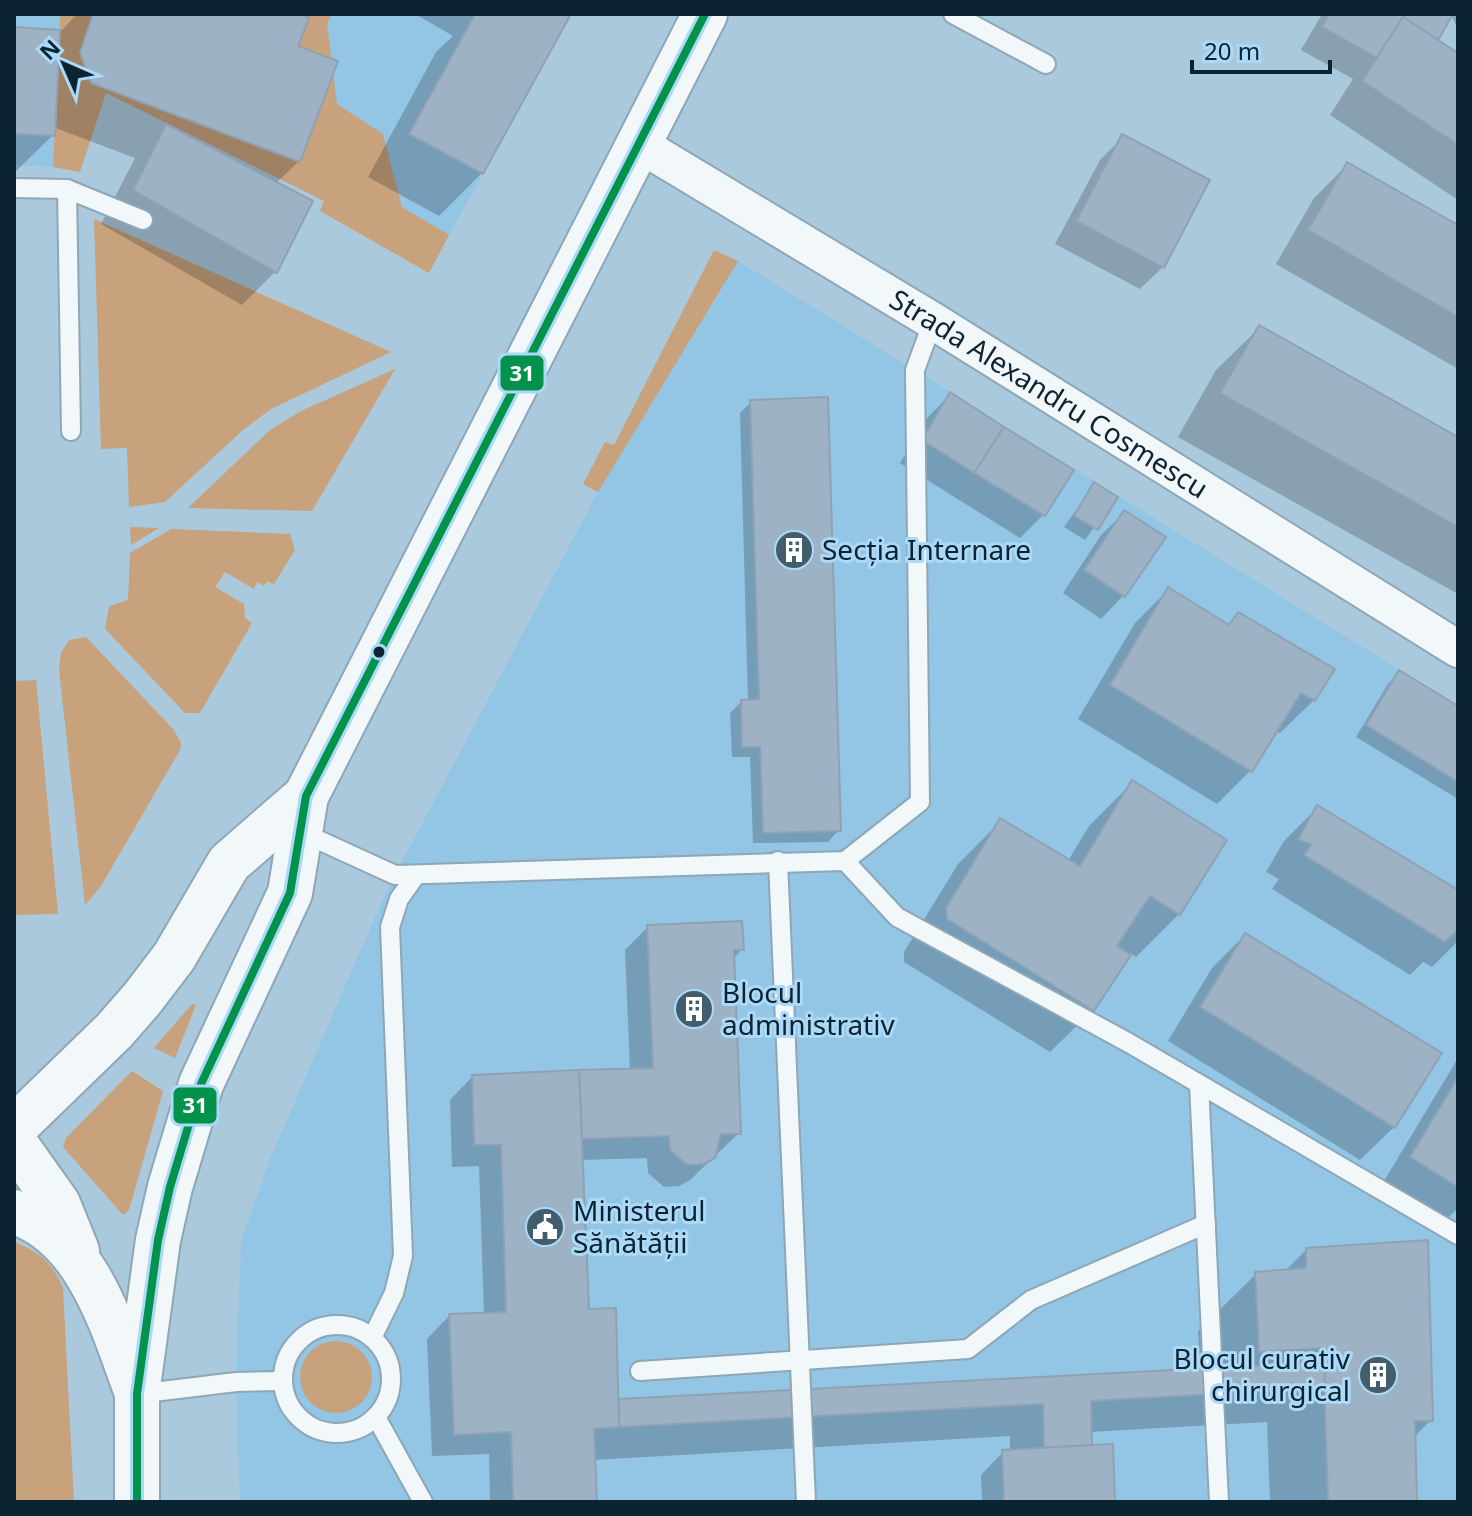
<svg xmlns="http://www.w3.org/2000/svg" width="1472" height="1516" viewBox="0 0 1472 1516" font-family="'Noto Sans',sans-serif">
	<rect width="100%" height="100%" fill="#aac9dd"/>
	<g fill="#93c5e5">
		<path d="M 14,14 L 60,14 L 53,167 L 14,165 Z"/>
		<path d="M 332,14 L 571,14 L 449,235 L 402,207 L 383,134 L 336,104 L 327,23 Z"/>
		<path d="M 738,261 L 1458,706 L 1458,1502 L 240,1502 L 236,1382 L 241,1242 L 270,1159 L 386,892 L 598,492 Z"/>
	</g>
	<g fill="#c7a27c">
		<path d="M 60,14 L 332,14 L 327,23 L 337,104 L 383,134 L 402,207 L 449,235 L 429,273 L 320,211 L 324,201 L 106,93 L 80,172 L 53,167 Z"/>
		<path d="M 94,219 L 391,352 L 271,409 L 243,430 L 165,502 L 129,507 L 127,448 L 101,449 Z"/>
		<path d="M 714,250 L 738,261 L 598,492 L 583,484 L 605,442 L 614,445 Z"/>
		<path d="M 395,369 L 312,511 L 188,508 L 270,430 L 301,411 Z"/>
		<path d="M 130,527 L 159,528 L 131,545 Z"/>
		<path d="M 171,529 L 290,534 L 295,550 L 274,584 L 267,581 L 264,586 L 257,582 L 254,589 L 225,572 L 215,587 L 244,604 L 245,618 L 252,623 L 200,713 L 185,713 L 105,629 L 109,606 L 128,600 L 130,553 Z"/>
		<path d="M 86,637 L 174,730 L 181,743 L 180,750 L 101,886 L 85,905 L 59,670 L 61,653 L 69,640 Z"/>
		<path d="M 36,680 L 58,914 L 14,915 L 14,681 Z"/>
		<path d="M 192,1004 L 196,1005 L 175,1058 L 154,1048 Z"/>
		<path d="M 132,1071 L 163,1091 L 129,1210 L 123,1215 L 63,1147 L 66,1138 Z"/>
		<path d="M 14,1242 C 38,1250 54,1265 63,1288 L 74,1502 L 14,1502 Z"/>
		<circle cx="336" cy="1377" r="36"/>
	</g>
	<g fill="#0003">
		<path d="M 77,14 L 293,14 L 299,161 L 275,184 L 275,272 L 242,305 L 101,224 L 135,158 L 53,127 L 53,135 L 14,173 L 14,29 L 60,32 Z"/>
		<path d="M 415,14 L 569,14 L 482,173 L 439,216 L 368,177 L 436,52 L 453,36 Z"/>
		<path d="M 1322,14 L 1451,14 L 1435,40 L 1458,55 L 1458,200 L 1330,115 L 1353,79 L 1301,50 Z"/>
		<path d="M 1451,14 L 1458,14 L 1458,30 Z"/>
		<path d="M 1123,137 L 1163,267 L 1140,289 L 1055,244 L 1100,160 Z"/>
		<path d="M 1348,164 L 1458,228 L 1458,369 L 1276,264 L 1314,198 Z"/>
		<path d="M 1259,328 L 1458,439 L 1458,594 L 1178,437 L 1216,370 Z"/>
		<path d="M 950,395 L 1071,470 L 1043,515 L 1020,538 L 900,463 L 928,417 Z"/>
		<path d="M 751,402 L 839,830 L 828,842 L 753,843 L 750,757 L 732,757 L 730,713 L 741,702 L 748,702 L 740,413 Z"/>
		<path d="M 1094,485 L 1116,497 L 1085,540 L 1064,527 Z"/>
		<path d="M 1124,513 L 1163,538 L 1123,596 L 1101,619 L 1063,593 L 1101,535 Z"/>
		<path d="M 1169,589 L 1227,625 L 1238,614 L 1314,700 L 1280,733 L 1275,731 L 1250,771 L 1217,804 L 1078,719 L 1135,623 Z"/>
		<path d="M 1399,673 L 1458,709 L 1458,799 L 1356,737 L 1388,684 Z"/>
		<path d="M 1132,783 L 1179,914 L 1136,957 L 1130,953 L 1093,1010 L 1050,1052 L 904,962 L 904,952 L 958,864 L 1001,821 L 1068,861 L 1089,826 Z"/>
		<path d="M 1318,807 L 1458,892 L 1458,941 L 1432,967 L 1423,962 L 1410,975 L 1272,889 L 1279,879 L 1266,872 L 1284,841 Z"/>
		<path d="M 648,927 L 742,949 L 733,959 L 739,1133 L 690,1180 L 679,1186 L 664,1187 L 648,1173 L 647,1158 L 581,1160 L 587,1311 L 616,1404 L 1200,1370 L 1198,1331 L 1256,1274 L 1285,1271 L 1306,1250 L 1431,1420 L 1414,1437 L 1415,1502 L 1270,1502 L 1267,1422 L 1090,1432 L 1090,1447 L 1113,1502 L 982,1502 L 981,1475 L 1003,1452 L 1010,1452 L 1010,1436 L 593,1460 L 595,1502 L 490,1502 L 489,1454 L 432,1456 L 427,1339 L 449,1316 L 484,1314 L 479,1166 L 452,1167 L 450,1100 L 472,1077 L 630,1071 L 625,950 Z"/>
		<path d="M 1245,935 L 1394,1127 L 1360,1160 L 1168,1041 L 1212,968 Z"/>
		<path d="M 1458,1058 L 1458,1208 L 1438,1228 L 1378,1191 Z"/>
	</g>
	<g fill="#9eb2c5" stroke="#8fa2b4" stroke-width="2">
		<path d="M 93,14 L 299,14 L 309,18 L 298,46 L 338,61 L 300,162 L 91,83 L 80,53 Z"/>
		<path d="M 475,14 L 571,14 L 483,174 L 409,134 Z"/>
		<path d="M 1329,14 L 1453,14 L 1438,40 L 1403,17 L 1377,58 L 1322,27 Z"/>
		<path d="M 1403,17 L 1458,53 L 1458,145 L 1362,81 Z"/>
		<path d="M 14,27 L 60,30 L 55,136 L 14,134 Z"/>
		<path d="M 166,124 L 313,201 L 277,273 L 133,190 Z"/>
		<path d="M 1122,134 L 1210,180 L 1164,268 L 1076,221 Z"/>
		<path d="M 1347,162 L 1458,225 L 1458,317 L 1308,230 Z"/>
		<path d="M 1259,325 L 1458,437 L 1458,527 L 1220,393 Z"/>
		<path d="M 950,392 L 1004,427 L 974,473 L 922,440 Z"/>
		<path d="M 828,397 L 841,831 L 763,833 L 760,747 L 742,747 L 741,700 L 759,699 L 750,400 Z"/>
		<path d="M 1004,427 L 1074,470 L 1045,516 L 974,473 Z"/>
		<path d="M 1094,482 L 1118,497 L 1098,530 L 1074,516 Z"/>
		<path d="M 1124,510 L 1166,537 L 1125,597 L 1084,570 Z"/>
		<path d="M 1168,587 L 1229,625 L 1238,612 L 1335,669 L 1315,701 L 1301,693 L 1252,772 L 1110,685 Z"/>
		<path d="M 1399,670 L 1458,706 L 1458,782 L 1366,725 Z"/>
		<path d="M 1132,780 L 1227,840 L 1180,915 L 1150,896 L 1117,946 L 1131,955 L 1094,1011 L 947,919 L 946,908 L 1000,818 L 1080,866 Z"/>
		<path d="M 1317,805 L 1458,890 L 1458,930 L 1445,942 L 1304,855 L 1311,845 L 1298,839 Z"/>
		<path d="M 742,921 L 744,950 L 734,950 L 741,1134 L 721,1134 L 715,1158 L 704,1164 L 687,1165 L 670,1150 L 669,1136 L 582,1139 L 579,1070 L 653,1068 L 647,925 Z"/>
		<path d="M 1245,933 L 1442,1053 L 1395,1128 L 1200,1007 Z"/>
		<path d="M 579,1070 L 589,1309 L 616,1308 L 619,1427 L 594,1429 L 597,1502 L 513,1502 L 511,1432 L 454,1435 L 449,1314 L 506,1312 L 501,1145 L 474,1145 L 472,1075 Z"/>
		<path d="M 1458,1077 L 1458,1187 L 1410,1157 Z"/>
		<path d="M 1428,1240 L 1433,1421 L 1415,1421 L 1417,1502 L 1328,1502 L 1323,1348 L 1259,1352 L 1255,1272 L 1306,1268 L 1306,1248 Z"/>
		<path d="M 1324,1362 L 1325,1388 L 1091,1401 L 1092,1445 L 1044,1448 L 1043,1404 L 619,1427 L 619,1399 Z"/>
		<path d="M 1113,1444 L 1115,1502 L 1004,1502 L 1002,1450 Z"/>
	</g>
	<g fill="none" stroke-linecap="round" stroke-linejoin="round">
		<defs>
			<g id="lane">
				<path d="M 953,14 L 1046,64"/>
				<path d="M 14,188 L 67,189 L 143,220"/>
				<path d="M 67,189 L 71,431"/>
				<path d="M 301,832 L 395,875 L 845,861 L 920,802 L 915,370 L 933,321"/>
				<path d="M 778,861 L 806,1502"/>
				<path d="M 845,861 L 897,917 L 1129,1043 L 1458,1235"/>
				<path d="M 1199,1084 L 1219,1502"/>
				<circle cx="337" cy="1379" r="54"/>
				<path d="M 372,1338 L 394,1293 L 403,1256 L 390,927 L 399,899 L 416,875"/>
				<path d="M 640,1371 L 968,1349 L 1031,1300 L 1206,1224"/>
				<path d="M 137,1394 L 236,1382 L 283,1381"/>
				<path d="M 376,1417 L 423,1502"/>
			</g>
			<g id="street">
				<path id="s1" d="M 639,144 L 933,321 L 1458,649"/>
			</g>
			<g id="primary">
				<path d="M 14,1128 L 114,1031 L 142,999 L 174,957 L 229,863 L 306,796"/>
				<path d="M 14,1142 L 58,1204 L 77,1251"/>
				<path d="M 14,1212 C 86,1234 112,1325 135,1388"/>
				<path d="M 137,1502 L 137,1394 L 158,1240 L 170,1187 L 201,1084 L 290,893 L 306,796 L 705,14"/>
			</g>
		</defs>
		<use href="#lane" stroke="#8ea7b6" stroke-width="22"/>
		<use href="#street" stroke="#8ea7b6" stroke-width="40"/>
		<use href="#primary" stroke="#8ea7b6" stroke-width="48"/>
		<use href="#lane" stroke="#f2f7fa" stroke-width="18"/>
		<use href="#street" stroke="#f2f7fa" stroke-width="36"/>
		<use href="#primary" stroke="#f2f7fa" stroke-width="44"/>
		<defs>
			<path id="bus-1" d="M 137,1502 L 137,1394 L 158,1240 L 170,1187 L 201,1084 L 290,893 L 306,796 L 705,14"/>
		</defs>
		<use href="#bus-1" stroke="#acd9f8" stroke-width="14"/>
		<use href="#bus-1" stroke="#02924c" stroke-width="8"/>
	</g>
	<defs>
		<symbol id="building-disc" viewBox="-11 -11 22 22"><circle r="9.5" fill="#435d6d" stroke="#acd9f8"/><path d="M-4-6H4V6H1V3H-1V6H-4ZM-2.5-4.3h1.7v1.8h-1.7ZM.8-4.3h1.7v1.8H.8ZM-2.5-1h1.7V.8h-1.7ZM.8-1h1.7V.8H.8Z" fill="#fff"/></symbol>
		<symbol id="civic-disc" viewBox="-11 -11 22 22"><circle r="9.5" fill="#435d6d" stroke="#acd9f8"/><path d="M-.6-6.5H3V-4.5H.6V-3L4-1V1h2V6H-6V1h2V-1L-.6-3ZM-1.2 2.5V6h2.4V2.5Z" fill="#fff"/></symbol>
	</defs>
	<g fill-rule="evenodd">
		<use href="#building-disc" x="772" y="528" width="44" height="44"/>
		<use href="#building-disc" x="672" y="987" width="44" height="44"/>
		<use href="#civic-disc" x="523" y="1205" width="44" height="44"/>
		<use href="#building-disc" x="1356" y="1353" width="44" height="44"/>
	</g>
	<circle fill="#0c2331" stroke="#acd9f8" stroke-width="3" cx="379" cy="652" r="7"/>
	<g text-anchor="middle" stroke-width="6" stroke-linejoin="round" paint-order="stroke">
		<g font-size="28" fill="#0c2331" stroke="#acd9f8">
			<text dy="10" stroke="none"><textPath href="#s1" startOffset="480">Strada Alexandru Cosmescu</textPath></text>
		</g>
		<g font-size="28" fill="#0c2331" stroke="#acd9f8" text-anchor="start">
			<text x="822" y="560">Secția Internare</text>
			<text x="722" y="1003">Blocul<tspan x="722" dy="32">administrativ</tspan></text>
			<text x="573" y="1221">Ministerul<tspan x="573" dy="32">Sănătății</tspan></text>
			<text x="1350" y="1369" text-anchor="end">Blocul curativ<tspan x="1350" dy="32">chirurgical</tspan></text>
		</g>
	</g>
	<g stroke="#acd9f8" stroke-width="3">
		<rect x="499" y="354" width="46" height="38" rx="8" fill="#02924c"/>
		<rect x="172" y="1086" width="46" height="39" rx="8" fill="#02924c"/>
	</g>
	<g font-size="22" text-anchor="middle" font-weight="bold" fill="#fff">
		<text x="522" y="381">31</text>
		<text x="195" y="1113">31</text>
	</g>
	<rect width="1472" height="1516" fill="none" stroke="#0c2331" stroke-width="32"/>
	<g transform="translate(64 64) rotate(315)" stroke="#acd9f8" stroke-width="6" paint-order="stroke">
	<path d="M0-6L14 30L0 20L-14 30Z" fill="#0c2331"/>
	<text y="-12" font-size="22" font-weight="bold" text-anchor="middle" fill="#0c2331">N</text>
	</g>
	<path d="M1192 60v12h138v-12" fill="none" stroke="#0c2331" stroke-width="4"/>
	<text x="1204" y="60" font-size="24" fill="#0c2331" stroke="#acd9f8" stroke-width="6" paint-order="stroke">20 m</text>
</svg>
